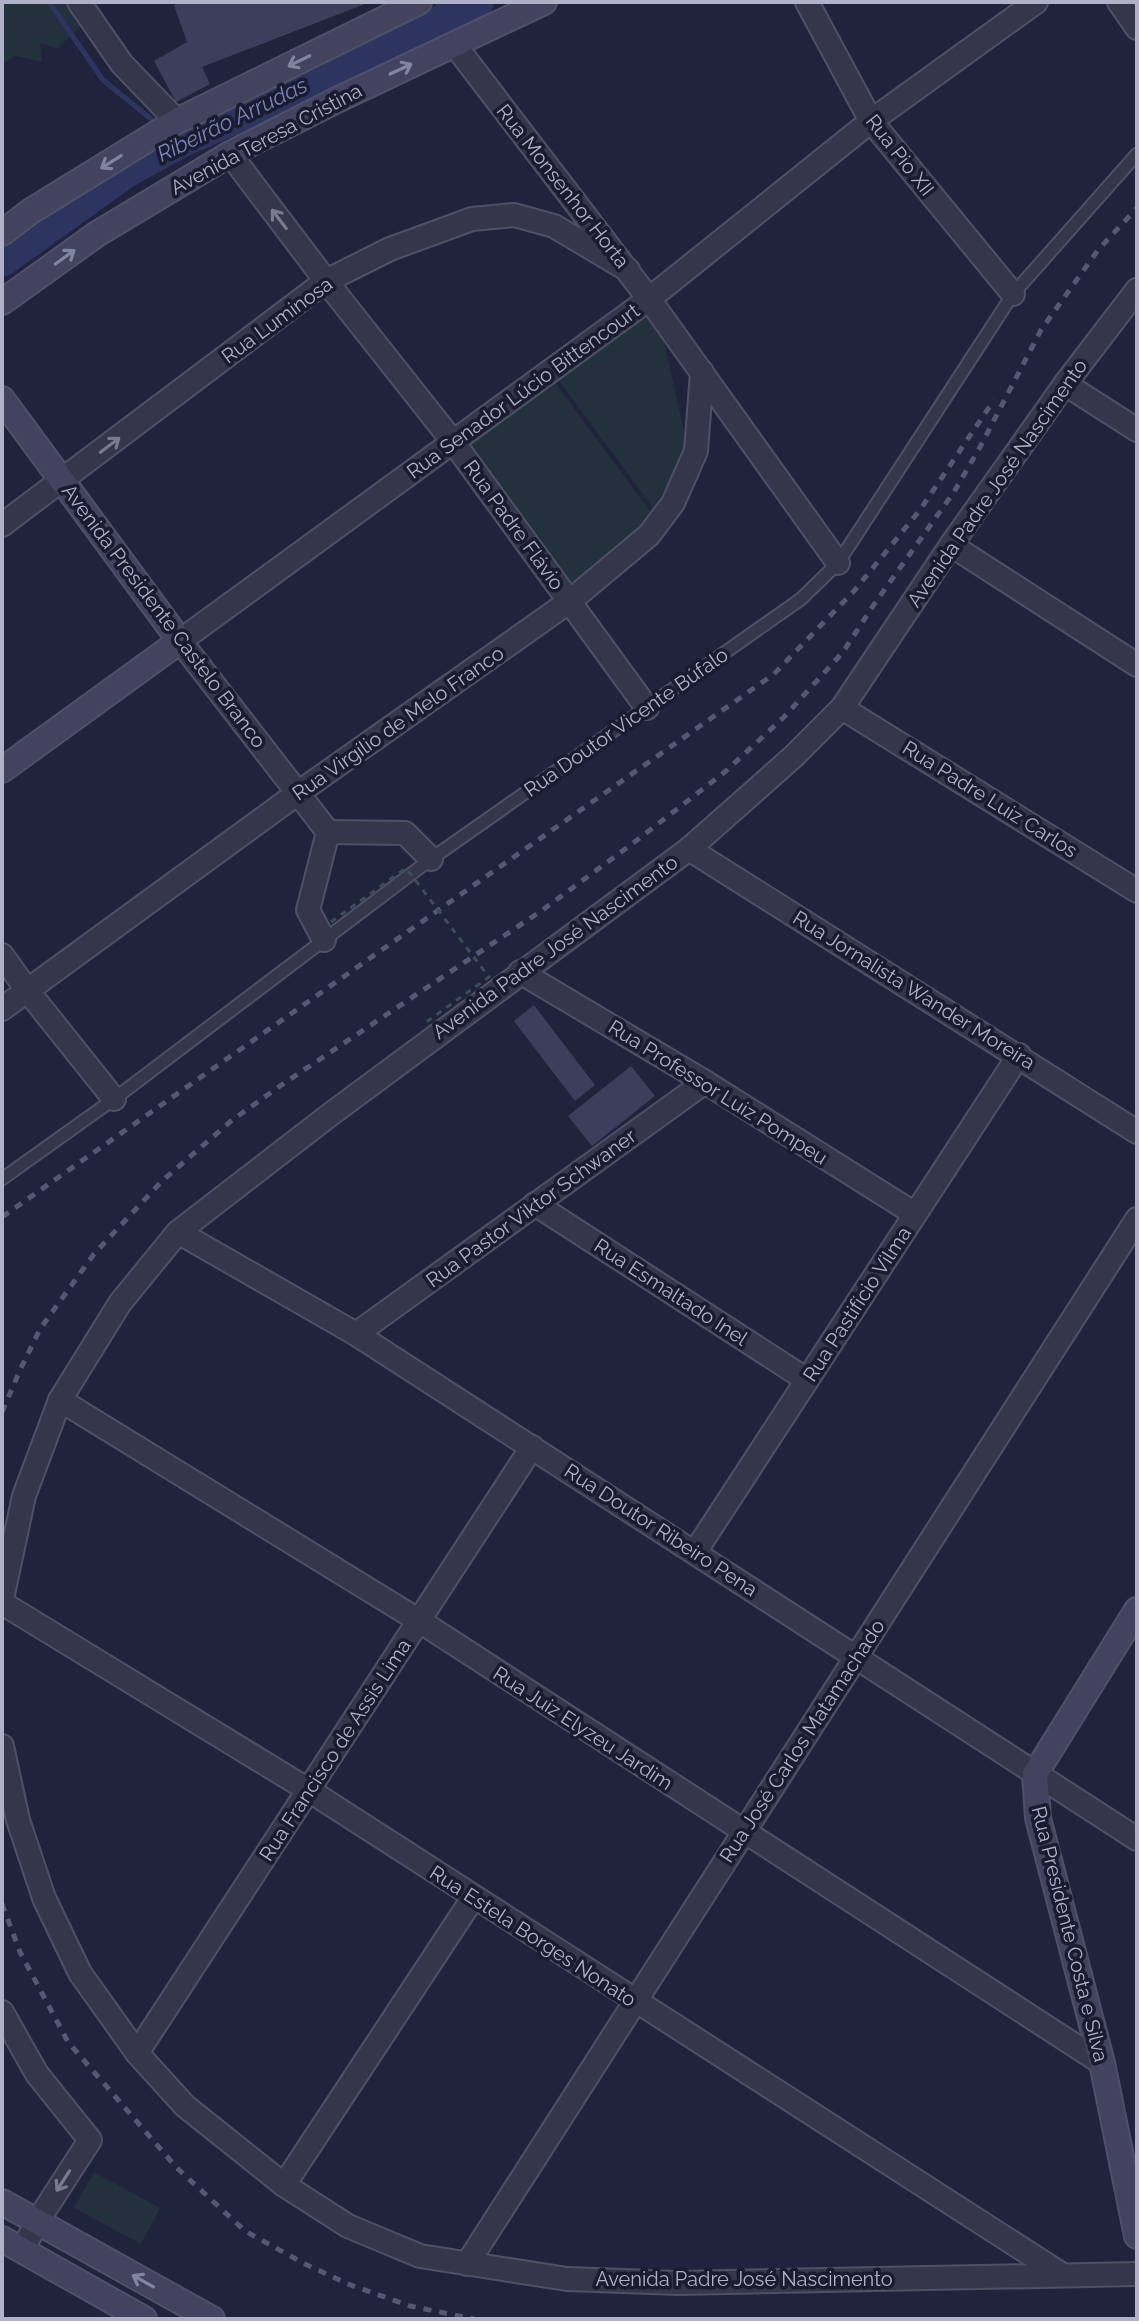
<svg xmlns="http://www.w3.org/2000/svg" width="1139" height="2321" viewBox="0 0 1139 2321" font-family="Raleway,sans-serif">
	<rect width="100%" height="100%" fill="#20233c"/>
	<g fill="#22313d">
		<path d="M 2,2 L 64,2 L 80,26 L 57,49 L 40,43 L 42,62 L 15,56 L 2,65 Z"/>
		<path d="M 646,308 L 660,323 L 688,450 L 653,508 L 557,378 Z"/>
		<path d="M 554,381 L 652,514 L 646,527 L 570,592 L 466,446 Z"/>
		<path d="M 94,2172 L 160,2208 L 141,2244 L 74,2208 Z"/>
	</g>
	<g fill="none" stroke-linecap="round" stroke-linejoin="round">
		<g stroke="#2e3460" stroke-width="5">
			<path d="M 49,2 L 103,80 L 151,119"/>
			<path d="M 173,133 L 181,142"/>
		</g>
		<path stroke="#2e3460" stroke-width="32" d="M 2,261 L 126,172 L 181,142 L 338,72 L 478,2"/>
	</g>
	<g fill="#3b3f5c">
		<path d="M 182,2 L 370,2 L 202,67 L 210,84 L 176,102 L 154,61 L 187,42 L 174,5 Z"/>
		<path d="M 534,1005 L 595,1085 L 575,1101 L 514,1021 Z"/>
		<path d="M 631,1066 L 655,1096 L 592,1146 L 568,1116 Z"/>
	</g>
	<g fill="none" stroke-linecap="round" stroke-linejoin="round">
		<defs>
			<path id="lane" d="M 2,1179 L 114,1099 L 431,859 L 801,599 L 838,563 L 1013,294 L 1137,154"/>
			<g id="street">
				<path d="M 79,2 L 122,64 L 177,121"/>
				<path d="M 807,2 L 871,121 L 1013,294"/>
				<path d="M 1119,2 L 1137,28"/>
				<path d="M 454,44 L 649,299 L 838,563"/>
				<path d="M 230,154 L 326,281 L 454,443 L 647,708"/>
				<path d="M 1065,384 L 1137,430"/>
				<path d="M 2,525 L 326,281 L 390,249 L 472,219 L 514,215 L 554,226 L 628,270"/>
				<path d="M 951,545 L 1137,665"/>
				<path d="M 842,708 L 1137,891"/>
				<path d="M 328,832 L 180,641 L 649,299 L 871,121 L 1036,2"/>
				<path d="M 328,832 L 405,833 L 431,859"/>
				<path d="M 689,849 L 1137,1132"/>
				<path d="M 324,940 L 308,910 L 328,832"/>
				<path d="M 2,955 L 27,990 L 114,1099"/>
				<path d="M 520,972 L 705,1082 L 915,1214"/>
				<path d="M 2,1009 L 298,793 L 570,601 L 649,535 L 673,503 L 696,451 L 702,372"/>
				<path d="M 535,1204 L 807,1380"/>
				<path d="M 178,1232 L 356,1334 L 1137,1839"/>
				<path d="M 356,1334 L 705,1082"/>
				<path d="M 60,1400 L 418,1620 L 1102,2063"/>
				<path d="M 695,1552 L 1019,1055"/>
				<path d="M 2,1599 L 24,1496 L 60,1400 L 120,1303 L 178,1232 L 331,1114 L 689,849 L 794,756 L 842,708 L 951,545 L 1065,384 L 1137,290"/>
				<path d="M 2,1603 L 310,1791 L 1061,2274"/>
				<path d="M 2,1746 L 18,1820 L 44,1898 L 80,1973 L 137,2053 L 185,2106 L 284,2185 L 348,2226 L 420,2256 L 567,2279 L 679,2283 L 1137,2274"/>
				<path d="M 2,2012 L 37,2074 L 90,2140 L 37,2222 L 22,2251"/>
				<path d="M 137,2053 L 532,1447"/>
				<path d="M 284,2185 L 473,1898"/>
				<path d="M 467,2264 L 1137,1219"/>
			</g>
			<g id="secondary">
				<path d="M 2,233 L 31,211 L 177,121 L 419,2"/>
				<path d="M 2,302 L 97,234 L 230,154 L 339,99 L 544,2"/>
				<path d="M 2,399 L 180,641 L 2,770"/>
				<path d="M 1137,1610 L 1035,1774 L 1038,1818 L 1102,2063 L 1137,2236"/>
				<path d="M 2,2202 L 212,2319"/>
				<path d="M 2,2239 L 144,2319"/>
			</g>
		</defs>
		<use href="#lane" stroke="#4e5166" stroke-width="15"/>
		<use href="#street" stroke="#4e5166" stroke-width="26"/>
		<use href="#secondary" stroke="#4e5166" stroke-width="28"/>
		<use href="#lane" stroke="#34364c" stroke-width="11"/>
		<use href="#street" stroke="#34364c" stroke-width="22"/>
		<use href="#secondary" stroke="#41435f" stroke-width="24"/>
		<g stroke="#555873" stroke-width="5" stroke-dasharray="8 8" stroke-linecap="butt">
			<path d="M 2,1217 L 774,674 L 854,591 L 920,510 L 994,400"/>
			<path d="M 2,1412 L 21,1368 L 40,1329 L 94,1254 L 162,1181 L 231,1121 L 280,1086 L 541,911 L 632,844 L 726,771 L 784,717 L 843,652 L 875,603 L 954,492 L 980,447 L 1041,330 L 1098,250 L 1137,208"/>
			<path d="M 2,1904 L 20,1952 L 68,2042 L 177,2168 L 245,2231 L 305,2264 L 348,2284 L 410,2306 L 474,2319"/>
		</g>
		<path stroke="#3c4d57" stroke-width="3" stroke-dasharray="6 6" stroke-linecap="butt" d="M 331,922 L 406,868 L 489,977 L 422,1025"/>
	</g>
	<defs><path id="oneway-shaft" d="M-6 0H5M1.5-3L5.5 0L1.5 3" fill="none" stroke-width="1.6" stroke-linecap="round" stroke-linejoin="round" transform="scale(2)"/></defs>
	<g stroke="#82859e">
		<use href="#oneway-shaft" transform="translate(299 61) rotate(154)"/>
		<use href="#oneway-shaft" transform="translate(401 69) rotate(-25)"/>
		<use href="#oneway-shaft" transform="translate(111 162) rotate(148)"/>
		<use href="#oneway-shaft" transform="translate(65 257) rotate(-36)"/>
		<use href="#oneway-shaft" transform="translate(143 2281) rotate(-151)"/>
	</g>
	<g stroke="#777a90">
		<use href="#oneway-shaft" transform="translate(279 219) rotate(-127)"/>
		<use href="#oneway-shaft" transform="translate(110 445) rotate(-37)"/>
		<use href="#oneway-shaft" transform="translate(63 2181) rotate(123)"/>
	</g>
	<g text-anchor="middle" stroke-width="7" stroke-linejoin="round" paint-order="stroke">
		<g font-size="20" fill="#aeb1c8" stroke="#191c30">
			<text transform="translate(266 139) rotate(-28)" y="7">Avenida Teresa Cristina</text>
			<text transform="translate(900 155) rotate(52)" y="7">Rua Pio XII</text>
			<text transform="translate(563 186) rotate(52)" y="7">Rua Monsenhor Horta</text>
			<text transform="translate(277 320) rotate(-36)" y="7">Rua Luminosa</text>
			<text transform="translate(523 391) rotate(-36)" y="7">Rua Senador Lúcio Bittencourt</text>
			<text transform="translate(997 483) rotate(-55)" y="7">Avenida Padre José Nascimento</text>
			<text transform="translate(514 525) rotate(54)" y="7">Rua Padre Flávio</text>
			<text transform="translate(164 616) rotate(53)" y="7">Avenida Presidente Castelo Branco</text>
			<text transform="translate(626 722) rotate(-35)" y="7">Rua Doutor Vicente Búfalo</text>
			<text transform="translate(398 723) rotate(-35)" y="7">Rua Virgílio de Melo Franco</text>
			<text transform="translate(990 799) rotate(32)" y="7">Rua Padre Luiz Carlos</text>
			<text transform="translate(555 947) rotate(-36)" y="7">Avenida Padre José Nascimento</text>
			<text transform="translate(914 990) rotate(32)" y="7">Rua Jornalista Wander Moreira</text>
			<text transform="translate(718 1092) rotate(32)" y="7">Rua Professor Luiz Pompeu</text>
			<text transform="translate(531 1208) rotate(-36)" y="7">Rua Pastor Viktor Schwaner</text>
			<text transform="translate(671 1292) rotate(33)" y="7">Rua Esmaltado Inel</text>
			<text transform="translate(857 1304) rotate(-57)" y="7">Rua Pastifício Vilma</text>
			<text transform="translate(661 1530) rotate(33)" y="7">Rua Doutor Ribeiro Pena</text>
			<text transform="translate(583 1728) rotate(33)" y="7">Rua Juiz Elyzeu Jardim</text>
			<text transform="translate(802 1741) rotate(-57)" y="7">Rua José Carlos Matamachado</text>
			<text transform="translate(335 1750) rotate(-57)" y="7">Rua Francisco de Assis Lima</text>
			<text transform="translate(1070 1934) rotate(76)" y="7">Rua Presidente Costa e Silva</text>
			<text transform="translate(533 1936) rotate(33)" y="7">Rua Estela Borges Nonato</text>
			<text x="744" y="2286">Avenida Padre José Nascimento</text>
		</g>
		<g font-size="22" font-style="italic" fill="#7b83b7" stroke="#191c30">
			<text transform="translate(232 119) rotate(-26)" y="8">Ribeirão Arrudas</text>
		</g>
	</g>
	<rect width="1139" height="2321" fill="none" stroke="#aeb1c8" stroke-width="8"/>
</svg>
